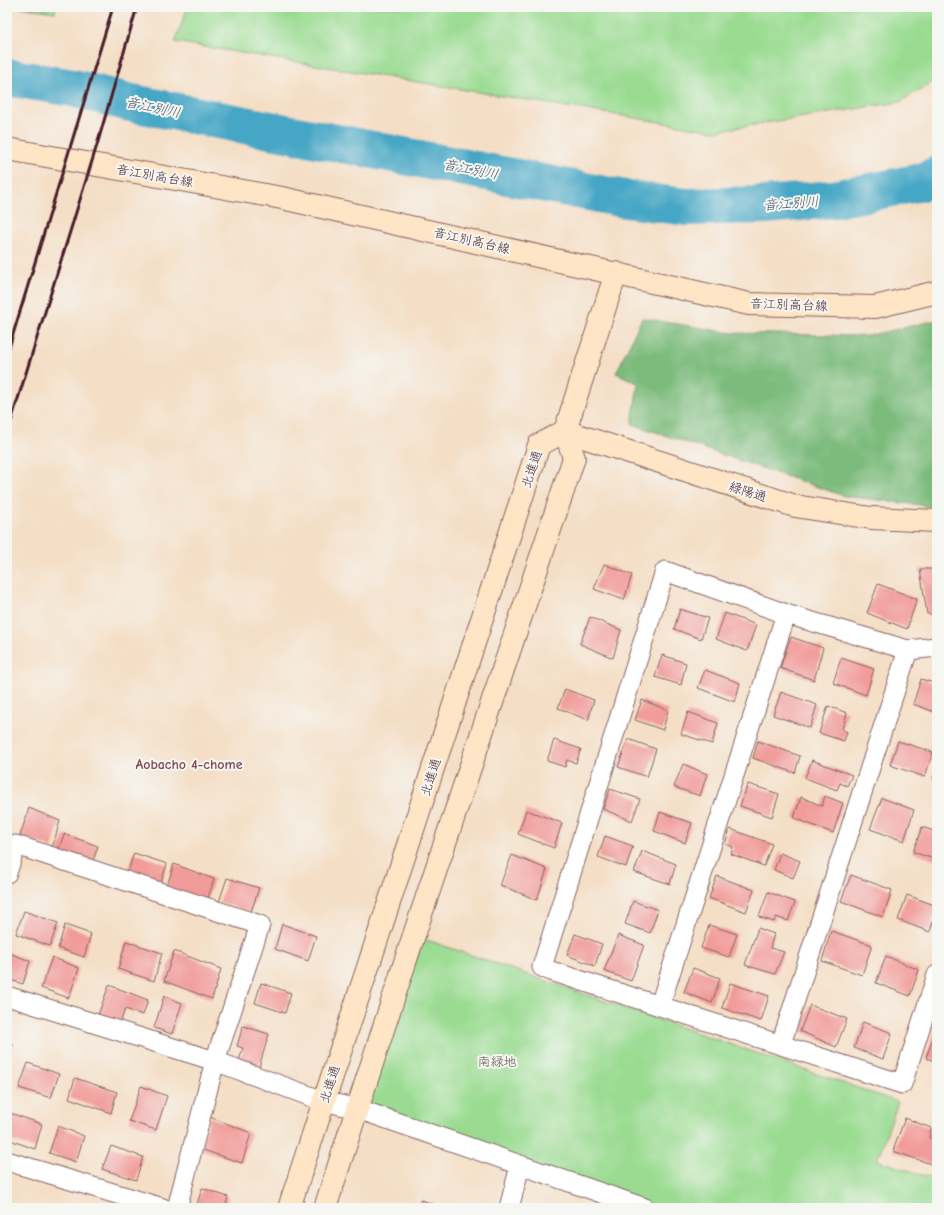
<svg xmlns="http://www.w3.org/2000/svg" width="944" height="1215" viewBox="0 0 944 1215" font-family="'Comic Neue','Klee One',sans-serif">
	<rect width="100%" height="100%" fill="#f6f6f2"/>
	<filter id="ink" filterUnits="userSpaceOnUse"><feTurbulence type="fractalNoise" baseFrequency=".025" numOctaves="2"/><feDisplacementMap in="SourceGraphic" scale="8" xChannelSelector="R" yChannelSelector="G"/><feConvolveMatrix kernelMatrix="1 2 1 2 8 2 1 2 1" color-interpolation-filters="sRGB"/></filter>
	<filter id="wash" filterUnits="userSpaceOnUse"><feTurbulence type="fractalNoise" baseFrequency=".012" numOctaves="4" result="noise"/><feDisplacementMap in="SourceGraphic" scale="16" xChannelSelector="R" yChannelSelector="G"/><feGaussianBlur stdDeviation="0.9" result="paint"/><feColorMatrix in="noise" values="0 0 0 0 0 0 0 0 0 0 0 0 0 0 0 0 0 1.4 0 .05"/><feComposite in="paint" operator="in"/></filter>
	<g filter="url(#wash)">
		<rect width="100%" height="100%" fill="#f4dec5"/>
		<g fill="#9adb91" stroke="#727d5e">
			<path d="M 19,7 L 56,7 L 55,12 Z"/>
			<path d="M 188,7 L 937,7 L 937,79 L 900,102 L 714,131 L 175,42 Z"/>
			<path d="M 424,939 L 898,1102 L 877,1160 L 937,1180 L 937,1208 L 645,1208 L 358,1109 Z"/>
		</g>
		<path fill="#7bbb7b" stroke="#626d53" d="M 642,318 L 732,333 L 867,336 L 937,320 L 937,507 L 844,496 L 632,424 L 638,383 L 616,373 Z"/>
		<g fill="none" stroke-linecap="round" stroke-linejoin="round">
			<path stroke="#45a6c5" stroke-width="38" d="M 7,77 L 73,88 L 127,102 L 625,199 L 686,207 L 765,205 L 834,199 L 922,182 L 937,175"/>
		</g>
		<g id="blocks">
			<g fill="#f19b9a">
				<path d="M 604,564 L 632,575 L 624,600 L 594,589 Z"/>
				<path d="M 920,569 L 937,569 L 937,614 L 927,614 Z"/>
				<path d="M 878,584 L 917,599 L 907,629 L 867,613 Z"/>
				<path d="M 680,609 L 708,618 L 701,639 L 674,629 Z"/>
				<path d="M 725,613 L 756,625 L 747,651 L 716,639 Z"/>
				<path d="M 590,617 L 621,630 L 613,658 L 580,644 Z"/>
				<path d="M 791,637 L 823,648 L 814,680 L 780,668 Z"/>
				<path d="M 662,655 L 686,663 L 681,685 L 655,677 Z"/>
				<path d="M 841,658 L 874,669 L 866,695 L 833,683 Z"/>
				<path d="M 705,670 L 740,683 L 735,702 L 698,688 Z"/>
				<path d="M 921,679 L 937,684 L 937,713 L 913,704 Z"/>
				<path d="M 565,689 L 594,700 L 588,720 L 558,708 Z"/>
				<path d="M 781,692 L 817,705 L 810,728 L 773,715 Z"/>
				<path d="M 642,700 L 668,710 L 663,730 L 635,720 Z"/>
				<path d="M 828,706 L 847,713 L 842,729 L 847,732 L 844,741 L 819,733 Z"/>
				<path d="M 688,712 L 718,723 L 712,744 L 681,734 Z"/>
				<path d="M 628,739 L 656,749 L 647,777 L 618,767 Z"/>
				<path d="M 554,740 L 581,749 L 576,763 L 567,760 L 565,767 L 547,761 Z"/>
				<path d="M 758,741 L 800,756 L 795,773 L 753,758 Z"/>
				<path d="M 898,741 L 933,752 L 925,777 L 890,765 Z"/>
				<path d="M 812,760 L 852,775 L 847,786 L 840,783 L 837,790 L 805,778 Z"/>
				<path d="M 683,764 L 707,774 L 700,796 L 674,787 Z"/>
				<path d="M 937,769 L 937,779 L 933,778 Z"/>
				<path d="M 748,784 L 779,794 L 772,817 L 740,806 Z"/>
				<path d="M 610,789 L 640,799 L 632,821 L 603,809 Z"/>
				<path d="M 825,796 L 843,803 L 833,833 L 794,818 L 801,797 L 822,806 Z"/>
				<path d="M 882,798 L 914,810 L 904,841 L 870,829 Z"/>
				<path d="M 29,808 L 60,821 L 52,848 L 20,836 Z"/>
				<path d="M 526,810 L 562,823 L 554,848 L 518,834 Z"/>
				<path d="M 660,812 L 692,823 L 685,843 L 654,831 Z"/>
				<path d="M 922,827 L 937,832 L 937,860 L 913,852 Z"/>
				<path d="M 730,829 L 772,844 L 764,866 L 731,854 L 733,847 L 725,844 Z"/>
				<path d="M 64,834 L 98,846 L 91,867 L 57,855 Z"/>
				<path d="M 605,836 L 633,846 L 626,867 L 598,857 Z"/>
				<path d="M 642,851 L 676,864 L 670,884 L 634,872 Z"/>
				<path d="M 134,853 L 167,864 L 159,889 L 126,877 Z"/>
				<path d="M 780,853 L 800,861 L 793,878 L 774,870 Z"/>
				<path d="M 512,855 L 547,869 L 537,900 L 500,885 Z"/>
				<path d="M 174,864 L 214,879 L 206,905 L 167,886 Z"/>
				<path d="M 851,875 L 892,890 L 883,917 L 841,901 Z"/>
				<path d="M 717,876 L 754,890 L 746,912 L 709,898 Z"/>
				<path d="M 227,878 L 259,888 L 251,912 L 219,902 Z"/>
				<path d="M 768,892 L 795,902 L 788,921 L 776,917 L 774,922 L 759,917 Z"/>
				<path d="M 907,895 L 937,906 L 930,932 L 898,920 Z"/>
				<path d="M 633,901 L 658,910 L 650,933 L 625,924 Z"/>
				<path d="M 24,911 L 58,923 L 50,946 L 16,934 Z"/>
				<path d="M 282,924 L 316,936 L 308,961 L 275,949 Z"/>
				<path d="M 65,925 L 91,934 L 84,957 L 58,948 Z"/>
				<path d="M 709,925 L 737,934 L 729,957 L 701,948 Z"/>
				<path d="M 758,928 L 774,934 L 770,948 L 784,952 L 775,974 L 745,965 Z"/>
				<path d="M 831,931 L 872,945 L 862,975 L 822,961 Z"/>
				<path d="M 575,934 L 602,944 L 595,966 L 567,955 Z"/>
				<path d="M 618,935 L 644,945 L 631,981 L 604,971 Z"/>
				<path d="M 126,941 L 162,953 L 154,981 L 118,969 Z"/>
				<path d="M 174,951 L 221,969 L 212,999 L 164,981 Z"/>
				<path d="M 7,952 L 30,961 L 23,984 L 7,979 Z"/>
				<path d="M 886,956 L 919,970 L 910,996 L 876,983 Z"/>
				<path d="M 52,957 L 79,968 L 69,998 L 41,988 Z"/>
				<path d="M 693,968 L 720,978 L 712,1003 L 684,992 Z"/>
				<path d="M 261,983 L 291,993 L 285,1013 L 255,1003 Z"/>
				<path d="M 730,983 L 769,996 L 761,1021 L 722,1008 Z"/>
				<path d="M 109,985 L 148,1000 L 143,1015 L 125,1009 L 119,1027 L 97,1018 Z"/>
				<path d="M 164,996 L 182,1003 L 172,1034 L 154,1028 Z"/>
				<path d="M 810,1005 L 847,1019 L 836,1047 L 800,1031 Z"/>
				<path d="M 863,1022 L 892,1033 L 883,1059 L 854,1048 Z"/>
				<path d="M 243,1026 L 269,1034 L 256,1077 L 236,1070 L 243,1048 L 237,1046 Z"/>
				<path d="M 935,1031 L 937,1032 L 937,1062 L 926,1058 Z"/>
				<path d="M 7,1042 L 13,1044 L 7,1061 Z"/>
				<path d="M 28,1063 L 59,1074 L 51,1098 L 19,1088 Z"/>
				<path d="M 75,1078 L 117,1092 L 111,1113 L 69,1098 Z"/>
				<path d="M 141,1086 L 167,1096 L 156,1130 L 129,1121 Z"/>
				<path d="M 7,1112 L 42,1124 L 35,1149 L 7,1139 Z"/>
				<path d="M 210,1117 L 251,1133 L 242,1163 L 200,1149 Z"/>
				<path d="M 905,1118 L 931,1128 L 929,1138 L 937,1140 L 937,1166 L 893,1151 Z"/>
				<path d="M 58,1126 L 84,1136 L 76,1162 L 49,1153 Z"/>
				<path d="M 111,1146 L 143,1157 L 136,1180 L 102,1169 Z"/>
				<path d="M 202,1188 L 228,1197 L 225,1208 L 196,1208 Z"/>
				<path d="M 421,1200 L 445,1208 L 418,1208 Z"/>
				<path d="M 7,1205 L 16,1208 L 7,1208 Z"/>
			</g>
		</g>
	</g>
	<g filter="url(#ink)">
		<use href="#blocks" fill-opacity="0" stroke="#866261" stroke-width="1"/>
		<g fill="none" stroke-linecap="round" stroke-linejoin="round">
			<defs>
				<g id="street">
					<path d="M 937,647 L 908,650 L 786,614 L 665,571 L 542,967 L 551,971 L 902,1084 L 937,975"/>
					<path d="M 7,873 L 16,845 L 260,925 L 215,1061 L 177,1208"/>
					<path d="M 7,996 L 215,1061 L 323,1101 L 358,1109 L 645,1208"/>
					<path d="M 660,1005 L 786,614"/>
					<path d="M 781,1044 L 908,650"/>
					<path d="M 7,1161 L 163,1208"/>
					<path d="M 509,1208 L 520,1166"/>
				</g>
				<g id="secondary">
					<path d="M 7,149 L 282,198 L 749,304 L 875,307 L 937,292"/>
					<path d="M 565,431 L 795,506 L 871,518 L 937,521"/>
					<path d="M 565,431 L 616,273"/>
					<path d="M 289,1208 L 539,445 L 565,431"/>
					<path d="M 325,1208 L 408,953 L 574,458 L 565,431"/>
				</g>
			</defs>
			<use href="#street" stroke="#866261" stroke-width="21"/>
			<use href="#secondary" stroke="#866261" stroke-width="24"/>
			<use href="#street" stroke="#fff" stroke-width="19"/>
			<use href="#secondary" stroke="#fee5c5" stroke-width="22"/>
			<g stroke="#4a1f2b" stroke-width="3">
				<path d="M 7,354 L 113,7"/>
				<path d="M 7,434 L 97,145 L 137,7"/>
			</g>
		</g>
	</g>
	<g text-anchor="middle" stroke-width="4" stroke-linejoin="round" paint-order="stroke">
		<g font-size="13" fill="#4a1f2b" stroke="#f6f6f2">
			<text transform="translate(155 175) rotate(10)" y="5">音江別高台線</text>
			<text transform="translate(472 240) rotate(13)" y="5">音江別高台線</text>
			<text transform="translate(789 304) rotate(2)" y="5">音江別高台線</text>
			<text transform="translate(531 469) rotate(-71)" y="5">北進通</text>
			<text transform="translate(748 491) rotate(17)" y="5">緑陽通</text>
			<text transform="translate(430 777) rotate(-72)" y="5">北進通</text>
			<text transform="translate(329 1084) rotate(-72)" y="5">北進通</text>
		</g>
		<g font-size="13" fill="#62574a" stroke="#f6f6f2">
			<text x="497" y="1066">南緑地</text>
		</g>
		<g font-size="14" font-style="italic" fill="#485569" stroke="#f6f6f2">
			<text transform="translate(153 107) rotate(12)" y="5">音江別川</text>
			<text transform="translate(471 169) rotate(11)" y="5">音江別川</text>
			<text transform="translate(791 203) rotate(-4)" y="5">音江別川</text>
		</g>
		<g font-size="14" font-weight="bold" fill="#844a52" stroke="#f6f6f2">
			<text x="189" y="769">Aobacho 4-chome</text>
		</g>
	</g>
	<rect width="944" height="1215" fill="none" stroke="#f6f6f2" stroke-width="24"/>
</svg>
